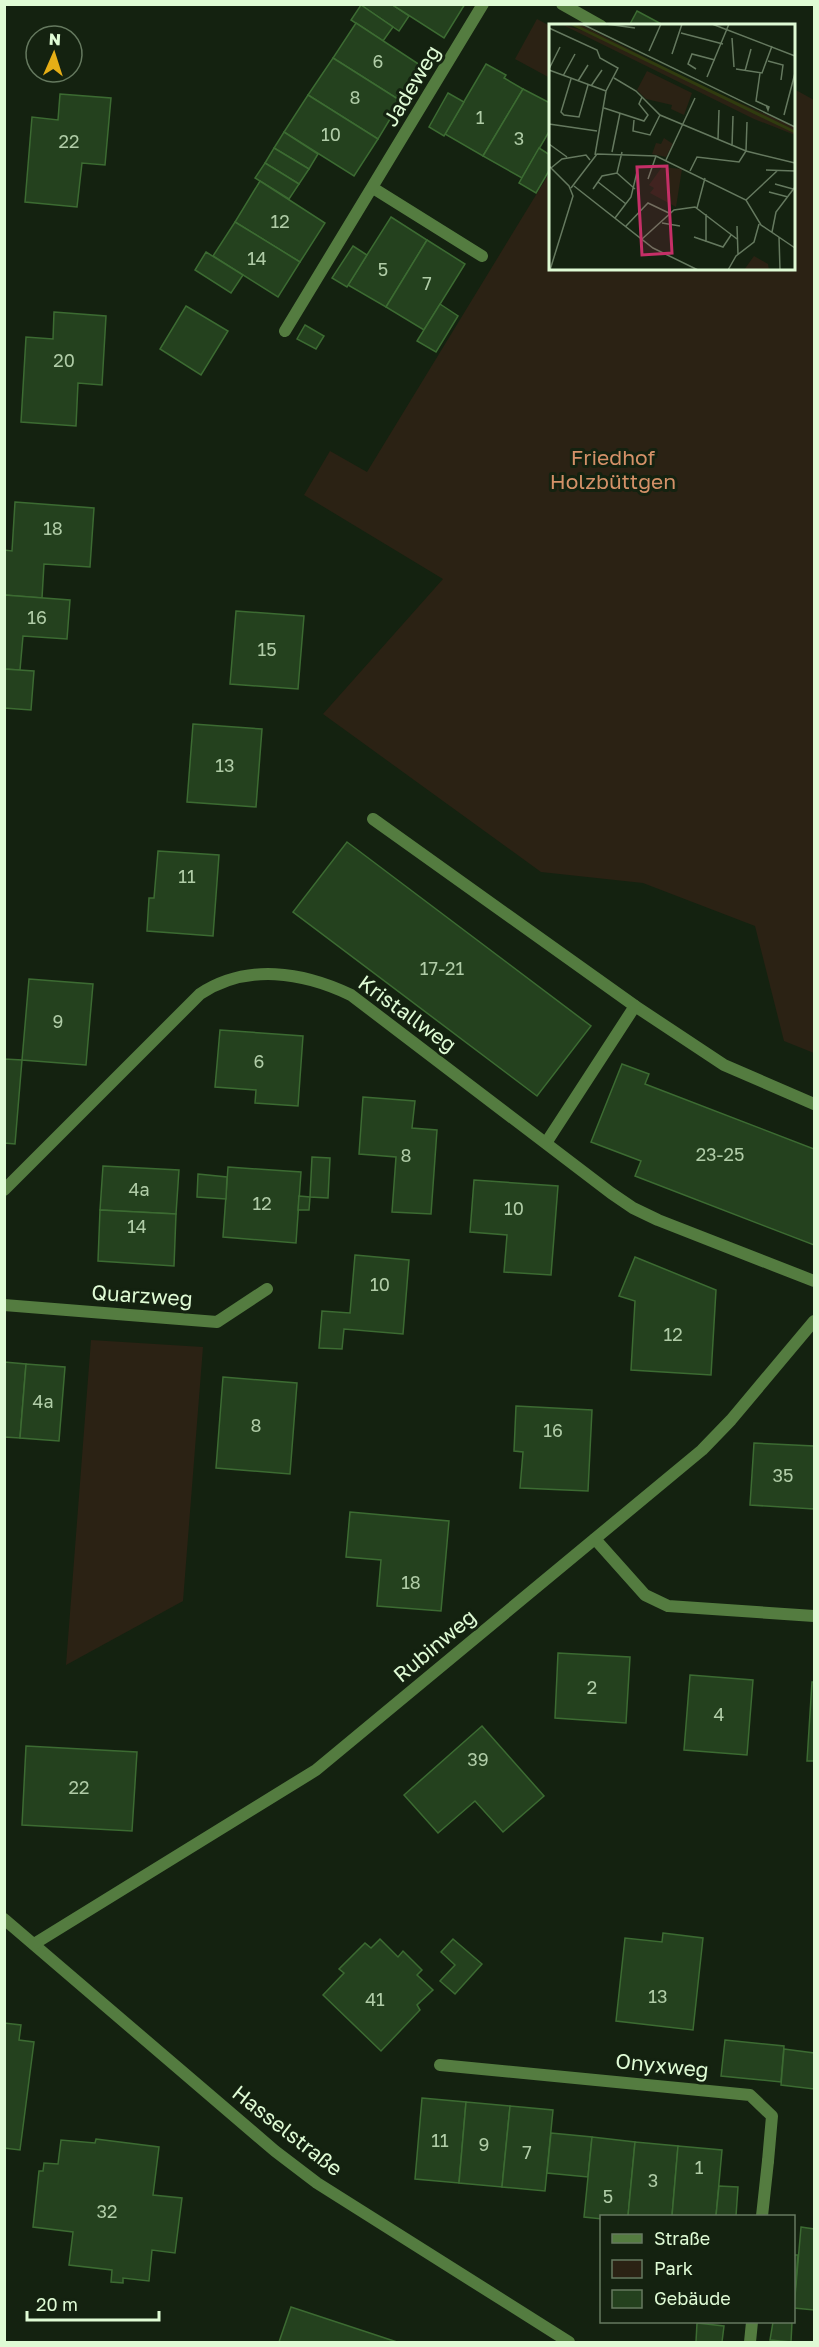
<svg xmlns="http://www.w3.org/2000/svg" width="819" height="2347" viewBox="0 0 819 2347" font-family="'Golos Text',sans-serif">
	<rect width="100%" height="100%" fill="#142210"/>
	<g fill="#2b2214">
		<path d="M 537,19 L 550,26 L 550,78 L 515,59 Z"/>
		<path d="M 794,89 L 814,100 L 814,1053 L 784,1041 L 755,926 L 643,883 L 541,872 L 323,714 L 443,579 L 304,495 L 330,451 L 367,472 L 550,172 L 550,268 L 794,268 Z"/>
		<path d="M 91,1340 L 203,1347 L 183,1601 L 66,1665 Z"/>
	</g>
	<g fill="#24411e" stroke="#3c6b32" stroke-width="1.5">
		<path d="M 391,4 L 409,16 L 399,31 L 361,5 Z"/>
		<path d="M 391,4 L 465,4 L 444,38 Z"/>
		<path d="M 361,5 L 393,27 L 383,41 L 351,20 Z"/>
		<path d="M 637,11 L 665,26 L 629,26 Z"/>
		<path d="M 356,23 L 423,67 L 401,101 L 333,58 Z"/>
		<path d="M 333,58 L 401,101 L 378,139 L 308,95 Z"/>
		<path d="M 486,64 L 506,75 L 504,78 L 523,89 L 483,156 L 445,134 Z"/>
		<path d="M 523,89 L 550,103 L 550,130 L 522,178 L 483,156 Z"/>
		<path d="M 448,93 L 464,102 L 444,136 L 429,127 Z"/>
		<path d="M 60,94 L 111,98 L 105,165 L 82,163 L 77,207 L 25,202 L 32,117 L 58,120 Z"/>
		<path d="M 308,95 L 378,139 L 354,176 L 284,132 Z"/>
		<path d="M 284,132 L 318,154 L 309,169 L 274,148 Z"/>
		<path d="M 274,148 L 309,169 L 299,184 L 265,163 Z"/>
		<path d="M 539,148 L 550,155 L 550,169 L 536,193 L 519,183 Z"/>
		<path d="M 265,163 L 299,184 L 289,199 L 255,178 Z"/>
		<path d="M 260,181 L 325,223 L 300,262 L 235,222 Z"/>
		<path d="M 391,217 L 427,240 L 386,307 L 348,285 Z"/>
		<path d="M 235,222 L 300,262 L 278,297 L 213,256 Z"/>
		<path d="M 427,240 L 465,264 L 424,330 L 386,307 Z"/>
		<path d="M 353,246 L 367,255 L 347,287 L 332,278 Z"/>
		<path d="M 206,252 L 243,275 L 231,293 L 195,270 Z"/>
		<path d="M 440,304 L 458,316 L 436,352 L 417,341 Z"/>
		<path d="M 186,306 L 228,331 L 201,375 L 160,349 Z"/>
		<path d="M 54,312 L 106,316 L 102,385 L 78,383 L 76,426 L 21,422 L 26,337 L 53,339 Z"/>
		<path d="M 305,325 L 324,336 L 316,349 L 297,339 Z"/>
		<path d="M 15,502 L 94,508 L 90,567 L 44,564 L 42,598 L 4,595 L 4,550 L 12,551 Z"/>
		<path d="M 4,595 L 70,600 L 67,639 L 23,636 L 20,670 L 4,669 Z"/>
		<path d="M 236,611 L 304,616 L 298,689 L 230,684 Z"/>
		<path d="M 4,669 L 34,671 L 31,710 L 4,708 Z"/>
		<path d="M 193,724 L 262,729 L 256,807 L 187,802 Z"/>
		<path d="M 347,842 L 591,1026 L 537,1096 L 293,912 Z"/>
		<path d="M 158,851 L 219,855 L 213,936 L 147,931 L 149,898 L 154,898 Z"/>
		<path d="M 29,979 L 93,984 L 86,1065 L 22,1060 Z"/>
		<path d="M 220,1030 L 303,1036 L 298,1106 L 255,1103 L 256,1090 L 215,1087 Z"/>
		<path d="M 4,1059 L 22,1060 L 15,1144 L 4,1143 Z"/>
		<path d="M 622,1064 L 649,1074 L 645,1084 L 814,1149 L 814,1245 L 635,1176 L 641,1161 L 591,1142 Z"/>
		<path d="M 363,1097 L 415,1101 L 412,1128 L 437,1130 L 431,1214 L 392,1212 L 396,1157 L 359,1154 Z"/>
		<path d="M 312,1157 L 330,1158 L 328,1198 L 310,1197 Z"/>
		<path d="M 103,1166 L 179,1170 L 176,1214 L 100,1210 Z"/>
		<path d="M 228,1167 L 301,1172 L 296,1243 L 223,1237 Z"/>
		<path d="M 198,1174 L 227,1177 L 226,1199 L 197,1197 Z"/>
		<path d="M 474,1180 L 558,1186 L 551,1275 L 504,1272 L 507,1235 L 470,1232 Z"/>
		<path d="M 299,1196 L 310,1197 L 309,1210 L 298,1210 Z"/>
		<path d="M 100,1210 L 176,1214 L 174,1266 L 98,1261 Z"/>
		<path d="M 355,1255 L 409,1260 L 403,1334 L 344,1329 L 342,1349 L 319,1348 L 322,1311 L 350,1313 Z"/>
		<path d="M 635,1257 L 716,1290 L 711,1375 L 631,1370 L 635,1301 L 619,1296 Z"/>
		<path d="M 4,1362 L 26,1364 L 20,1438 L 4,1437 Z"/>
		<path d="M 26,1364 L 65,1367 L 59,1441 L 20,1438 Z"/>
		<path d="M 223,1377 L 297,1383 L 290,1474 L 216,1468 Z"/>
		<path d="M 516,1406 L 592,1410 L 588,1491 L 520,1488 L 523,1452 L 514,1451 Z"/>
		<path d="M 754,1443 L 814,1446 L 814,1509 L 750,1505 Z"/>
		<path d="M 350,1512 L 449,1521 L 441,1611 L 377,1606 L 381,1560 L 346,1557 Z"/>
		<path d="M 558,1653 L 630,1657 L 626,1723 L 555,1718 Z"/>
		<path d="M 690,1675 L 753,1680 L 747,1755 L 684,1750 Z"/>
		<path d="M 812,1682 L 814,1682 L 814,1761 L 807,1761 Z"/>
		<path d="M 482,1726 L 544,1796 L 503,1832 L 475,1801 L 438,1833 L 404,1795 Z"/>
		<path d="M 26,1746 L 137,1752 L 132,1831 L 22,1825 Z"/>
		<path d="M 663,1933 L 703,1938 L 693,2030 L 616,2021 L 625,1938 L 662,1942 Z"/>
		<path d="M 380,1939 L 398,1957 L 403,1951 L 422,1970 L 417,1975 L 433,1990 L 417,2005 L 420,2010 L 381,2051 L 323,1995 L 344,1973 L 339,1969 L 365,1943 L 371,1948 Z"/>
		<path d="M 453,1939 L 482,1964 L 455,1994 L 440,1981 L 455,1965 L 441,1952 Z"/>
		<path d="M 4,2023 L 21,2025 L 19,2040 L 34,2042 L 20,2150 L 4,2148 Z"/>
		<path d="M 725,2040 L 784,2046 L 781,2082 L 721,2076 Z"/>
		<path d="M 784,2049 L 814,2053 L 814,2089 L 781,2085 Z"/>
		<path d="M 422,2098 L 466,2102 L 459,2183 L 415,2179 Z"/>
		<path d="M 466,2102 L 510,2106 L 502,2187 L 459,2183 Z"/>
		<path d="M 510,2106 L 553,2110 L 545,2191 L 502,2187 Z"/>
		<path d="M 551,2133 L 592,2137 L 588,2177 L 547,2173 Z"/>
		<path d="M 592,2137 L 635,2142 L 628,2216 L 602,2216 L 602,2219 L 584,2217 Z"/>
		<path d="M 96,2139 L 159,2147 L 153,2195 L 182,2198 L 175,2253 L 152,2250 L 149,2281 L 123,2278 L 123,2283 L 111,2282 L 112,2270 L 69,2265 L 73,2232 L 33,2227 L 39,2171 L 43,2171 L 44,2163 L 58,2164 L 61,2140 L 95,2143 Z"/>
		<path d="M 635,2142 L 678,2146 L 672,2216 L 628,2216 Z"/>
		<path d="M 678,2146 L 722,2150 L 716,2216 L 672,2216 Z"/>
		<path d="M 719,2186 L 738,2187 L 736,2216 L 716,2216 Z"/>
		<path d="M 801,2227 L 814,2229 L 814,2310 L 794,2308 Z"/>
		<path d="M 794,2255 L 798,2255 L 794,2304 Z"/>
		<path d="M 291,2307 L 397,2342 L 279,2342 Z"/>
		<path d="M 773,2322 L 792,2322 L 791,2342 L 770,2340 Z"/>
		<path d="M 697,2323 L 724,2326 L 722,2342 L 696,2342 Z"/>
	</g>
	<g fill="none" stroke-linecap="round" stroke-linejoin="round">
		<g stroke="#547c40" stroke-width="12">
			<path d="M 373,819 L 635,1006 L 724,1065 L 814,1104"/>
			<path d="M 546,1143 L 635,1006"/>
			<path d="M 440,2065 L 750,2095 L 772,2116 L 768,2161"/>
		</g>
		<g stroke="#547c40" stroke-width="12">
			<path d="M 562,4 L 601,26"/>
			<path d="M 373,188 L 482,256"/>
			<path d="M 285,331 L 483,4"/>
			<path d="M 4,1190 L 200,994 C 247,963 303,972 351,995 L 611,1193 L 633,1208 L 658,1220 L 814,1281"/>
			<path d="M 4,1305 L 217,1322 L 267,1289"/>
			<path d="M 595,1539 L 645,1595 L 668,1606 L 814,1616"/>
			<path d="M 4,1919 L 275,2151 L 317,2183 L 569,2342"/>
			<path d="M 34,1944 L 316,1770 L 702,1450 L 731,1420 L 814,1321"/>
			<path d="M 762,2216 L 768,2161"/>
			<path d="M 750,2342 L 752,2322"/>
		</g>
	</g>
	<g text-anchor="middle" stroke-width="6" stroke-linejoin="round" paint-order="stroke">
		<g font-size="18" fill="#b0cca7">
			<text x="378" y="68">6</text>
			<text x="355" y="104">8</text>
			<text x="480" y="124">1</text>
			<text x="331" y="141">10</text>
			<text x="519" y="145">3</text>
			<text x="69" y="148">22</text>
			<text x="280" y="228">12</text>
			<text x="257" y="265">14</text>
			<text x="383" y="276">5</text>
			<text x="427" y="290">7</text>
			<text x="64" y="367">20</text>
			<text x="53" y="535">18</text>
			<text x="37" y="624">16</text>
			<text x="267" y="656">15</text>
			<text x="225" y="772">13</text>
			<text x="187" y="883">11</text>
			<text x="442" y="975">17-21</text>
			<text x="58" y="1028">9</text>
			<text x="259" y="1068">6</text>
			<text x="720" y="1161">23-25</text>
			<text x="406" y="1162">8</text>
			<text x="139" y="1196">4a</text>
			<text x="262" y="1210">12</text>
			<text x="514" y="1215">10</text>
			<text x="137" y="1233">14</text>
			<text x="380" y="1291">10</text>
			<text x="673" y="1341">12</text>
			<text x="43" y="1408">4a</text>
			<text x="256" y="1432">8</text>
			<text x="553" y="1437">16</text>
			<text x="783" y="1482">35</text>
			<text x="411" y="1589">18</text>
			<text x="592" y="1694">2</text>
			<text x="719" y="1721">4</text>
			<text x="478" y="1766">39</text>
			<text x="79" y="1794">22</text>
			<text x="658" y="2003">13</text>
			<text x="375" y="2006">41</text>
			<text x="440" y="2147">11</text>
			<text x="484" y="2151">9</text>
			<text x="527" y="2159">7</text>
			<text x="699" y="2174">1</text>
			<text x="653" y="2187">3</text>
			<text x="608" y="2203">5</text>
			<text x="107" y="2218">32</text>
		</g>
		<g font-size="21" fill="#dffbd5" stroke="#142210">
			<text transform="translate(412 86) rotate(-59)" y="7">Jadeweg</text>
			<text transform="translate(407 1014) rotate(36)" y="7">Kristallweg</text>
			<text transform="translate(142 1296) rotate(4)" y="7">Quarzweg</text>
			<text transform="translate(435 1646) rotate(-40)" y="7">Rubinweg</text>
			<text transform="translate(662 2066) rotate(6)" y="7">Onyxweg</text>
			<text transform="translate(287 2131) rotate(38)" y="7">Hasselstraße</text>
		</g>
		<g font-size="21" fill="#d49168" stroke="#142210">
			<text x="613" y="465">Friedhof<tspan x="613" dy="24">Holzbüttgen</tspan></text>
		</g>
	</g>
	<g transform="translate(549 24)">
		<rect width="246" height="246" fill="#142210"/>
		<path d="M 12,0 L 38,8 L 24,0 L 31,0 L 150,61 L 246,103 L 246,111 L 205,95 ZM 98,47 L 143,69 L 135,91 L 122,85 L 123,81 L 97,75 L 88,66 ZM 115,114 L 124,120 L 117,133 L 103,130 L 107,119 L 112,120 ZM 113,143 L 133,145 L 127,183 L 101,169 L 105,164 L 100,161 ZM 205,232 L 219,240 L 220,246 L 195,246 Z" fill="#2b2214"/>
		<path fill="none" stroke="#303c0f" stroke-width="3" d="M 23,0 L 246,108"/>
		<path fill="none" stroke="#65795f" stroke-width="1.5" d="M 33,0 L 246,103M 57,0 L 86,4M 163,0 L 246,32M 0,4 L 48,26 L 51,34 L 69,44 L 57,67 L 46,131M 132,9 L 174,20M 183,14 L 185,43M 100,27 L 112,0M 123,30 L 133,0M 219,37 L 234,41 L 232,56M 0,45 L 11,23M 147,45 L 139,40 L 143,30 L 166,36M 187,45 L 213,49 L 223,22M 0,46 L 57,67M 196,47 L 202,25M 211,49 L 207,77 L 220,83 L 219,86 L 217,81M 14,52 L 26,30M 158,53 L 180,0M 65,54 L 87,67 L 111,91 L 197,127 L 246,139M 22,55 L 12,88 L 15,91 L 30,93 L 39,61M 29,57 L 39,41M 42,62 L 53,46M 55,84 L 95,97 L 99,91 L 90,80 L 93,73M 235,91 L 246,49M 85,96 L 84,107 L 101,111 L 111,91M 0,100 L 48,107M 169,115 L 170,86M 0,120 L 18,133M 183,122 L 184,92M 63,128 L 71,89M 117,136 L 146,74M 0,142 L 20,162 L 24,172 L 1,246M 2,144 L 13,135 L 37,131 L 41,136M 217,146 L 246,147M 141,147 L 148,133 L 190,138 L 197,127 L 198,98M 68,149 L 73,128M 99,155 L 107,132M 49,158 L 77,180M 226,160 L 244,165M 25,162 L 104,224 L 149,246M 22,164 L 48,130 L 107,132 L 197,176 L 212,201 L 246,224M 44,165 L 53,152 L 68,149 L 86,165M 220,168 L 239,173M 197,176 L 228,147M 148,184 L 156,154M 66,194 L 82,173 L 88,148M 113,199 L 131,202M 77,202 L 99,179 L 122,190M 188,202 L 189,230M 223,208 L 227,188 L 246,163M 145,213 L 174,223 L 182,211M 230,213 L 231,246M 93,215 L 125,186 L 146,183 L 188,215M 157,218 L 157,190M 179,246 L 187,232 L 205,218 L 210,200"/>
		<path fill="#c52f67" fill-opacity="0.15" stroke="#c52f67" stroke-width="3" d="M 118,142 L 123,229 L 93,231 L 88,143 Z"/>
		<rect width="246" height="246" fill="none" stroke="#dffbd5" stroke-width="3"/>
	</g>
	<rect width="819" height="2347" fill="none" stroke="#dffbd5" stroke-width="12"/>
	<rect x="600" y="2215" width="195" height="108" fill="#142210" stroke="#65795f" stroke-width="1.5"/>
	<rect x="612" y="2234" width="30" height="9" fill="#547c40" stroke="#65795f" stroke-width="1.5"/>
	<text x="654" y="2245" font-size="18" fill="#dffbd5">Straße</text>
	<rect x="612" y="2260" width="30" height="18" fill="#2b2214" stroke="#65795f" stroke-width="1.5"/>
	<text x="654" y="2275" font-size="18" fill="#dffbd5">Park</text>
	<rect x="612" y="2290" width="30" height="18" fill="#24411e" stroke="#65795f" stroke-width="1.5"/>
	<text x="654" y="2305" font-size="18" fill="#dffbd5">Gebäude</text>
	<g transform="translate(54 54) rotate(3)"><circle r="28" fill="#142210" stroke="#65795f" stroke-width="1.5"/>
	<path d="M0-4.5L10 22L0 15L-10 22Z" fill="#e6ae16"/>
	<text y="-9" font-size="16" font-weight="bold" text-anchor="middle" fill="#dffbd5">N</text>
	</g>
	<path d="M27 2311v9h132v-9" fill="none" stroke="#dffbd5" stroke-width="3"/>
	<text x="36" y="2311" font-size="18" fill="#dffbd5" stroke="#142210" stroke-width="4.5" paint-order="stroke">20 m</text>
</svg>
